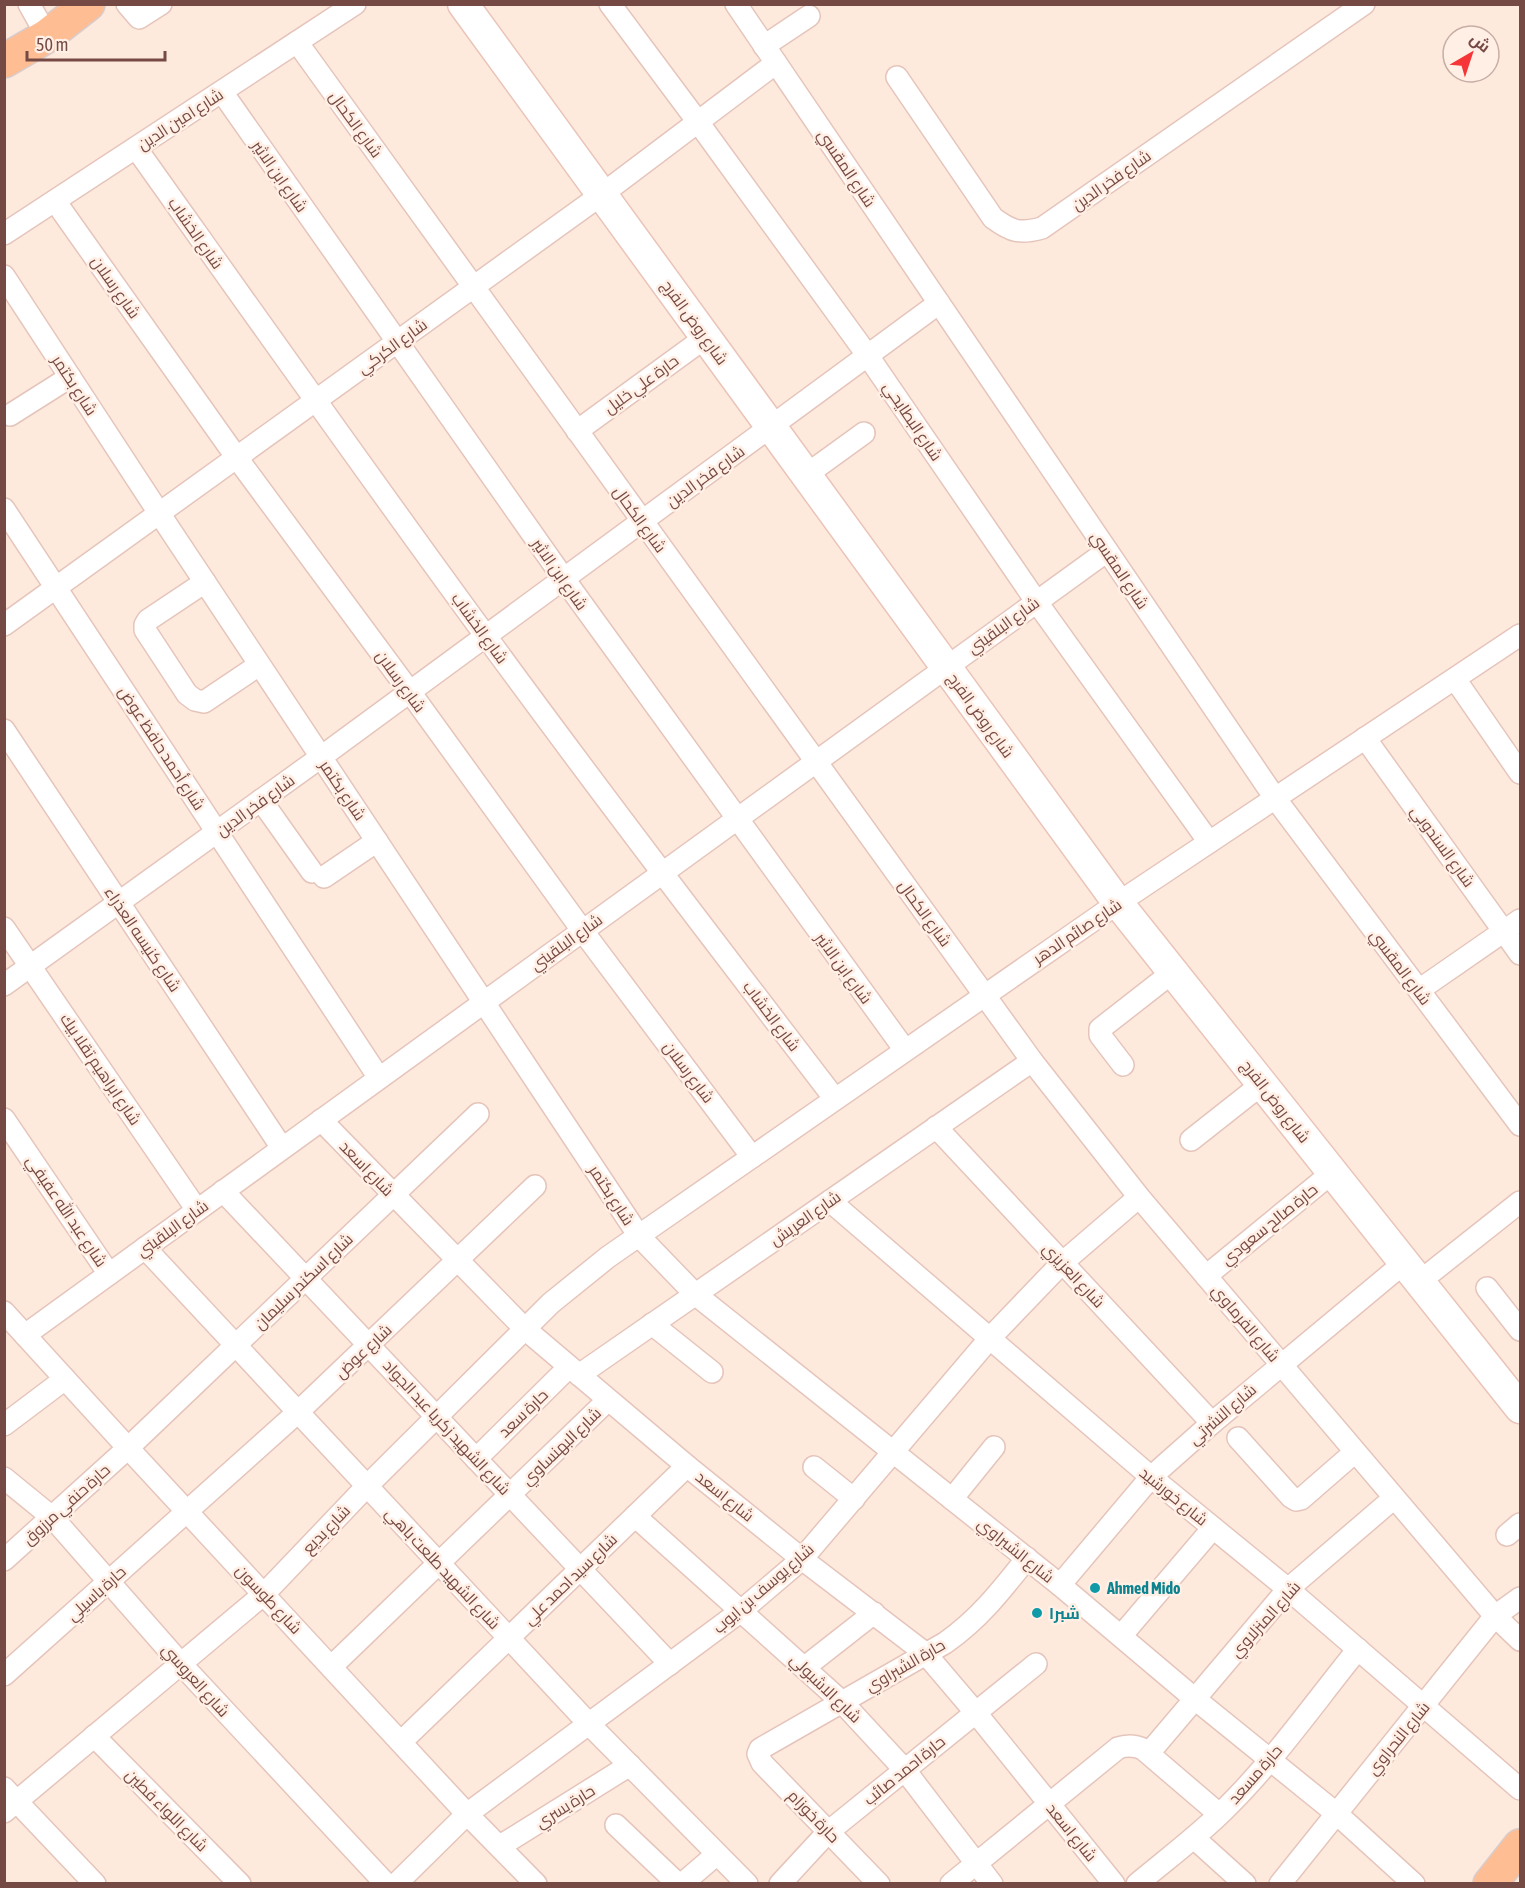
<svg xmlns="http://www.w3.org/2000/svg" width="1525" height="1888" viewBox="0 0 1525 1888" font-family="'Asap Condensed',Cairo,sans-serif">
	<rect width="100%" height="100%" fill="#fee9dd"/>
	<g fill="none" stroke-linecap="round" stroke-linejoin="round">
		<defs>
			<g id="street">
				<path d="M 29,4 L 47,36"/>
				<path d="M 127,4 L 139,18 L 161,4"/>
				<path d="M 610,4 L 698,122 L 868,356 L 1036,601 L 1209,842"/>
				<path d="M 736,4 L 1275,798 L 1520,1125"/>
				<path d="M 297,42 L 1032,1061 L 1139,1197 L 1495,1616 L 1520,1640"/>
				<path d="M 764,46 L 809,16"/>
				<path d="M 897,77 L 993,218 C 1012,232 1020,234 1042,228 L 1364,4"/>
				<path d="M 222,92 L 564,579 L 905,1050"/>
				<path d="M 136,148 C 252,311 367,474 485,635 C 599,791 717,945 835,1099"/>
				<path d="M 55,201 L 237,458 L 410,692 L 582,930 L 752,1157"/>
				<path d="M 4,234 L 355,4"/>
				<path d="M 4,276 L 159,513 L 639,1236 L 695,1294 L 1060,1585 L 1195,1699 L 1337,1814 L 1414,1884"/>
				<path d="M 10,415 L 70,377"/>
				<path d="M 577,431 L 706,337"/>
				<path d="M 806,475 L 864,433"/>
				<path d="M 4,509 L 379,1078"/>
				<path d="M 205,582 L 148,620 L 145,625 L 145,630 L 187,694 L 195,700 L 204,702 L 259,665"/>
				<path d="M 4,625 L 601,195 L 776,63"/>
				<path d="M 1455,679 L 1520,773"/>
				<path d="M 4,730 L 282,1148"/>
				<path d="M 1365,738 L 1520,954"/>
				<path d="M 261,800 L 312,872"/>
				<path d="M 324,877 L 377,841"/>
				<path d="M 4,928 L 197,1210"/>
				<path d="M 4,985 L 321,757 L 939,303"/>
				<path d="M 1419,990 L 1520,920"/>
				<path d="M 1123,1065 L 1100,1035 L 1100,1029 L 1173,972"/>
				<path d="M 4,1119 L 109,1274"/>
				<path d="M 321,1120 L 525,1329 L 687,1466 L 802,1559 L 925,1653 L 976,1713 L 1114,1884"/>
				<path d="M 936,1127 L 1212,1423"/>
				<path d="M 1191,1140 L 1262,1084"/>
				<path d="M 223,1191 L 670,1664"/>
				<path d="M 830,1201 L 1151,1477 L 1288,1589 L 1520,1789"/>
				<path d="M 145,1248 L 590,1725 L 747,1884"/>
				<path d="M 1206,1276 L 1333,1172"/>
				<path d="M 1419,1282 L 1520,1202"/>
				<path d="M 1487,1288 L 1520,1330"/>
				<path d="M 4,1312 L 128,1448 L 467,1814 L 536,1884"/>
				<path d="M 652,1324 L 712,1372"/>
				<path d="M 25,1335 L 1107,551"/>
				<path d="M 579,1375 L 1032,1061"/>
				<path d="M 4,1425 L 65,1379"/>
				<path d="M 1238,1438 L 1291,1497 L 1296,1500 L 1301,1499 L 1355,1452"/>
				<path d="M 476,1459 L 569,1367"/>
				<path d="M 814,1467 L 854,1499"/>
				<path d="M 4,1478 L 53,1518 L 181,1664 L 386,1884"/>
				<path d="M 952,1499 L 994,1447"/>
				<path d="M 635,1516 L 842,1702 L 904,1769 L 992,1884"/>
				<path d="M 1507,1535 L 1520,1524"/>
				<path d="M 4,1560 L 128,1448 L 478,1114"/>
				<path d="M 1060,1585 L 1151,1477 L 1212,1423 L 1404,1263"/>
				<path d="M 1121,1636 L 1213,1528"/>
				<path d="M 331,1667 L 608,1400"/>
				<path d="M 805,1667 L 874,1613"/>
				<path d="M 4,1675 L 298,1412 L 535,1186"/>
				<path d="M 94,1736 L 240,1884"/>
				<path d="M 401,1742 L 687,1466"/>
				<path d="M 1149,1753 L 1288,1589 L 1394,1498"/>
				<path d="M 4,1788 L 95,1884"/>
				<path d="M 4,1812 L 264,1594 L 367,1486 L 551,1303 L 608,1257 L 1118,903 L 1520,635"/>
				<path d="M 616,1825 L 678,1884"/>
				<path d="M 1194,1838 L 1245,1884"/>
				<path d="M 500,1846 L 630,1765"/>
				<path d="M 396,1884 L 467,1814 L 741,1611 L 802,1559 L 990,1338 L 1062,1263 L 1139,1197"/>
				<path d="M 682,1884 L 717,1854"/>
				<path d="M 780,1884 L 828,1832 L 1036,1664"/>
				<path d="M 879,1884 L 762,1763 L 758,1754 L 760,1749 L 945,1643 C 979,1619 1001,1591 1027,1558"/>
				<path d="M 951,1884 L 1118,1748 C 1127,1745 1134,1745 1143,1749 L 1219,1814"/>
				<path d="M 1137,1884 C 1167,1859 1198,1836 1225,1809 C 1274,1761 1315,1702 1358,1649"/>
				<path d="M 1280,1884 L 1495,1616 L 1520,1598"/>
			</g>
			<path id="secondary" d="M 463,4 L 1118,903 L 1520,1408"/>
			<g id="primary">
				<path d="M 4,61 L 47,36 L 88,4"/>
				<path d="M 1490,1884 L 1520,1846"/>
			</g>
		</defs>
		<use href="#street" stroke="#e5c5bb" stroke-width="24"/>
		<use href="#secondary" stroke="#eac4b8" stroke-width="33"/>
		<use href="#primary" stroke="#d9cccb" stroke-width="36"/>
		<use href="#street" stroke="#fff" stroke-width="21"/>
		<use href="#secondary" stroke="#fff" stroke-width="30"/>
		<use href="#primary" stroke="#ffbd93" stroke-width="33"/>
	</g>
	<g fill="#0f9aa8" stroke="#ffefe5" stroke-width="2">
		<circle cx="1095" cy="1588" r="6"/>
		<circle cx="1037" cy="1613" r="6"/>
	</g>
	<g text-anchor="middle" stroke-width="5" stroke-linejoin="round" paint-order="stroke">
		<g font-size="16" fill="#764a44" stroke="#ffefe5">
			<text transform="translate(180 119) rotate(-33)" y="6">شارع امين الدين</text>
			<text transform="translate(356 124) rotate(54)" y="6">شارع الكحال</text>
			<text transform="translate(847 168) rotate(56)" y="6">شارع المقسي</text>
			<text transform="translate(280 176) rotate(55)" y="6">شارع ابن الاثير</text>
			<text transform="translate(1111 180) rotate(-35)" y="6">شارع فخر الدين</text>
			<text transform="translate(196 233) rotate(55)" y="6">شارع الخشاب</text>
			<text transform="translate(116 287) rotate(55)" y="6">شارع رسلان</text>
			<text transform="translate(695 322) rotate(54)" y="6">شارع روض الفرج</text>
			<text transform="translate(392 346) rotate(-36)" y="6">شارع الكركي</text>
			<text transform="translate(641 384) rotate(-36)" y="6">حارة علي خليل</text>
			<text transform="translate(75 385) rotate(57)" y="6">شارع بكتمر</text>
			<text transform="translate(913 421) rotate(56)" y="6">شارع البطايحي</text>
			<text transform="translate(705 476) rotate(-36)" y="6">شارع فخر الدين</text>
			<text transform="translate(640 519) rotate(54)" y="6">شارع الكحال</text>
			<text transform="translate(1120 570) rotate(56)" y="6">شارع المقسي</text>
			<text transform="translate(560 574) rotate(55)" y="6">شارع ابن الاثير</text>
			<text transform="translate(1003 625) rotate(-36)" y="6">شارع البلقيني</text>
			<text transform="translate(480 628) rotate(54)" y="6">شارع الخشاب</text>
			<text transform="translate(401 681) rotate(54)" y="6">شارع رسلان</text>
			<text transform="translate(981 715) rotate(54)" y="6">شارع روض الفرج</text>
			<text transform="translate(162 748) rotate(57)" y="6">شارع أحمد حافظ عوض</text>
			<text transform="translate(343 790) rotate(56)" y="6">شارع بكتمر</text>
			<text transform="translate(255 805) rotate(-36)" y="6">شارع فخر الدين</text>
			<text transform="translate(1443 846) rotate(54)" y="6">شارع السندوبي</text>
			<text transform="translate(925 913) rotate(54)" y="6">شارع الكحال</text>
			<text transform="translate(1077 931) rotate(-34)" y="6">شارع صائم الدهر</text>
			<text transform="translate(143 939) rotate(56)" y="6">شارع كنيسه العذراء</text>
			<text transform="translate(566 942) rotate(-36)" y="6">شارع البلقيني</text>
			<text transform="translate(1401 967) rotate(53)" y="6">شارع المقسي</text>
			<text transform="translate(844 968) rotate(54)" y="6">شارع ابن الاثير</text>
			<text transform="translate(772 1016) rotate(53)" y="6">شارع الخشاب</text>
			<text transform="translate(101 1069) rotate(56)" y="6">شارع ابراهيم تقلا بيك</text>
			<text transform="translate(689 1072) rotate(53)" y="6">شارع رسلان</text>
			<text transform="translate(1276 1101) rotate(52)" y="6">شارع روض الفرج</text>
			<text transform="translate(367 1168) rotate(46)" y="6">شارع اسعد</text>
			<text transform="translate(612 1195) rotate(57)" y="6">شارع بكتمر</text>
			<text transform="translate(67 1211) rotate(56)" y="6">شارع عبد الله عفيفي</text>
			<text transform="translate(805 1218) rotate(-35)" y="6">شارع العريش</text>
			<text transform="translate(1269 1224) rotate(-39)" y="6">حارة صالح سعودي</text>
			<text transform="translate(172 1228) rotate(-36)" y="6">شارع البلقيني</text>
			<text transform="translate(1074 1275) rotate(47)" y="6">شارع العزيزي</text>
			<text transform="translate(303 1281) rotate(-44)" y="6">شارع اسكندر سليمان</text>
			<text transform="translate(1246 1323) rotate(50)" y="6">شارع الفرماوي</text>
			<text transform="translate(363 1351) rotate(-43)" y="6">شارع عوض</text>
			<text transform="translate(523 1413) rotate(-44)" y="6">حارة سعد</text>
			<text transform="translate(1222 1414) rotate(-41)" y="6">شارع النشرتي</text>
			<text transform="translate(447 1427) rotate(47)" y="6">شارع الشهيد زكريا عبد الجواد</text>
			<text transform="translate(561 1446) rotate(-44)" y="6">شارع البهنساوي</text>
			<text transform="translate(725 1496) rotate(39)" y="6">شارع اسعد</text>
			<text transform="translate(1174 1496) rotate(39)" y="6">شارع خورشيد</text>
			<text transform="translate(66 1504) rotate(-42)" y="6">حارة حنفي مرزوق</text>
			<text transform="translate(326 1529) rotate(-46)" y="6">شارع بديع</text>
			<text transform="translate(1016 1550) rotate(39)" y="6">شارع الشبراوي</text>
			<text transform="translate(443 1568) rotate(47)" y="6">شارع الشهيد طلعت باهي</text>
			<text transform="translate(570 1579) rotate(-44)" y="6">شارع سيد احمد علي</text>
			<text transform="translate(763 1588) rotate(-41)" y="6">شارع يوسف بن ايوب</text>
			<text transform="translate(96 1593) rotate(-42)" y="6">حارة باسيلي</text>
			<text transform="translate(269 1599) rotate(47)" y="6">شارع طوسون</text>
			<text transform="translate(1265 1619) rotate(-48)" y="6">شارع المنزلاوي</text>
			<text transform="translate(905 1665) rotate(-30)" y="6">حارة الشبراوي</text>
			<text transform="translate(196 1680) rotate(48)" y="6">شارع العروسي</text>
			<text transform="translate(826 1688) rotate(44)" y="6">شارع الاشبولي</text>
			<text transform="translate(1398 1738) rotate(-51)" y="6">شارع النحراوي</text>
			<text transform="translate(904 1770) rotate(-39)" y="6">حارة احمد صائب</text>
			<text transform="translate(1255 1774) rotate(-49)" y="6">حارة مسعد</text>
			<text transform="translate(565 1806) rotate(-32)" y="6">حارة يسري</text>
			<text transform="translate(167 1810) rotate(45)" y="6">شارع اللواء فطين</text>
			<text transform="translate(814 1816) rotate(46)" y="6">حارة خوزام</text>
			<text transform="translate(1072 1832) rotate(51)" y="6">شارع اسعد</text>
		</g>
		<g font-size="16" font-weight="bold" fill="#0d838f" stroke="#ffefe5" text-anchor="start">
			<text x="1107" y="1594">Ahmed Mido</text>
			<text x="1049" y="1619">شبرا</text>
		</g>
	</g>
	<rect width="1525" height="1888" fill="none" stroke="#764a44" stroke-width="12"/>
	<g transform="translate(1471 54) rotate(39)"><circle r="28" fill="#ffefe5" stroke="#c8ada5" stroke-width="1.5"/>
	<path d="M0-4.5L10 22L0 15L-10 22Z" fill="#f53537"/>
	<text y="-9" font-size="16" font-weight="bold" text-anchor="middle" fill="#764a44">ش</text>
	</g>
	<path d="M27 51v9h138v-9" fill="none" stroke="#764a44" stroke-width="3"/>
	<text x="36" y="51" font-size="18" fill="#764a44" stroke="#ffefe5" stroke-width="4.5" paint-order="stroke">50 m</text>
</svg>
